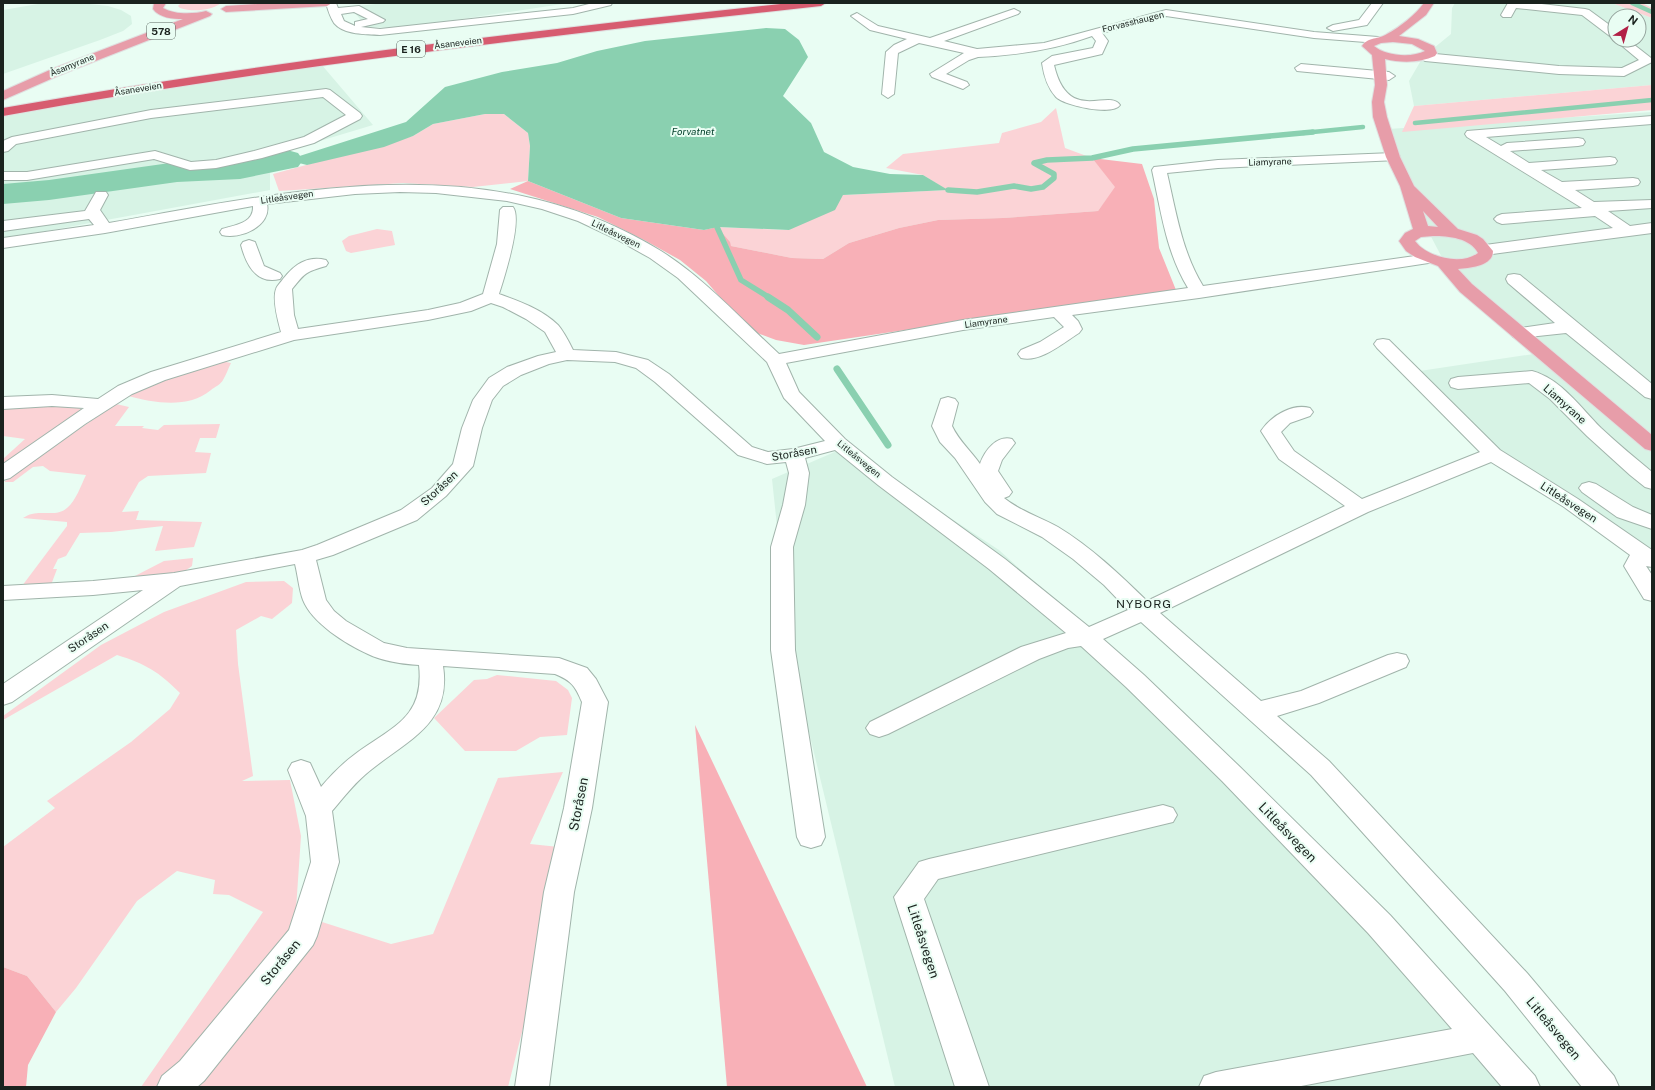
<svg xmlns="http://www.w3.org/2000/svg" width="1655" height="1090" viewBox="0 0 1655 1090" font-family="'Public Sans',sans-serif">
	<rect width="100%" height="100%" fill="#e9fdf3"/>
	<g fill="#d7f3e5" fill-rule="evenodd">
		<path d="M 81,3 L 108,6 L 121,10 L 131,16 L 132,24 L 123,31 L 100,40 L 3,74 L 3,10 L 38,4 Z"/>
		<path d="M 384,3 L 569,3 L 402,28 L 370,27 L 364,24 L 350,7 Z"/>
		<path d="M 1455,3 L 1612,3 L 1652,18 L 1652,85 L 1414,106 L 1409,81 L 1423,57 L 1451,34 L 1452,8 ZM 1615,16 L 1639,16 L 1639,40 L 1615,40 Z"/>
		<path d="M 321,64 L 373,125 L 270,156 L 270,190 L 3,239 L 3,110 Z"/>
		<path d="M 1652,112 L 1652,551 L 1479,441 L 1413,372 L 1540,353 L 1447,267 L 1417,210 L 1388,129 Z"/>
		<path d="M 844,448 L 999,550 L 1254,781 L 1522,1087 L 895,1087 L 791,658 L 772,479 Z"/>
	</g>
	<g fill="#fbd3d6">
		<path d="M 181,3 L 221,3 C 211,11 192,12 180,8 L 178,6 Z"/>
		<path d="M 1612,3 L 1642,3 L 1652,8 L 1652,18 Z"/>
		<path d="M 1652,85 L 1652,110 L 1402,132 L 1414,106 Z"/>
		<path d="M 1056,108 L 1065,148 L 1092,158 L 1116,187 L 1098,211 L 1003,218 L 938,220 L 899,228 L 849,243 L 823,259 L 792,258 L 731,246 L 717,227 L 789,230 L 843,195 L 947,190 L 923,175 L 886,168 L 903,154 L 999,143 L 1002,133 L 1041,122 Z"/>
		<path d="M 485,114 L 504,114 L 528,133 L 530,146 L 528,181 L 473,187 L 403,183 L 279,191 L 273,174 L 413,136 L 433,124 Z"/>
		<path d="M 377,229 L 392,231 L 395,245 L 351,253 L 346,251 L 342,241 L 349,236 Z"/>
		<path d="M 221,361 L 231,363 C 228,369 226,375 223,380 C 221,384 215,387 211,390 C 188,409 155,403 128,396 L 149,383 Z"/>
		<path d="M 116,404 L 129,407 L 115,426 L 144,426 L 142,428 L 158,430 L 164,425 L 220,424 L 216,438 L 200,438 L 195,452 L 211,453 L 206,473 L 148,476 L 139,482 L 122,512 L 139,511 L 136,520 L 202,522 L 194,547 L 155,551 L 163,526 L 111,532 L 80,533 L 66,556 L 58,559 L 53,569 L 57,569 L 51,585 L 133,577 L 164,561 L 193,558 L 192,566 L 182,573 L 19,590 L 67,526 L 67,522 L 23,518 C 38,507 54,519 67,508 C 76,501 81,485 86,475 L 50,471 L 43,466 L 33,467 L 13,482 L 4,482 L 33,460 Z"/>
		<path d="M 3,405 L 67,405 L 82,409 L 80,414 L 3,469 L 3,459 L 25,439 L 3,436 Z"/>
		<path d="M 284,581 L 293,588 L 292,603 L 272,619 L 261,616 L 236,630 L 238,664 L 253,776 L 242,781 L 290,780 L 301,836 L 295,924 L 162,1087 L 141,1087 L 263,912 L 229,895 L 213,894 L 215,880 L 177,871 L 137,901 L 76,988 L 56,1012 L 27,976 L 3,967 L 3,847 L 55,808 L 47,801 L 131,742 L 170,709 L 180,693 C 159,672 146,664 117,655 L 3,720 L 3,716 L 101,645 L 164,612 L 246,582 Z"/>
		<path d="M 497,675 L 556,681 L 568,690 L 572,698 L 567,735 L 540,737 L 516,751 L 465,751 L 434,718 L 474,680 L 487,679 Z"/>
		<path d="M 563,772 L 530,844 L 559,847 L 534,985 L 508,1087 L 190,1087 L 313,937 L 322,922 L 391,944 L 433,934 L 498,778 Z"/>
	</g>
	<g fill="#f8b0b7">
		<path d="M 1092,158 L 1142,164 L 1154,199 L 1159,248 L 1176,290 L 804,345 L 776,340 L 757,333 L 737,317 L 706,281 L 680,260 L 646,241 L 598,217 L 510,189 L 528,181 L 621,218 L 704,230 L 717,227 L 730,242 L 731,246 L 792,258 L 823,259 L 849,243 L 899,228 L 938,220 L 1003,218 L 1098,211 L 1115,187 Z"/>
		<path d="M 695,725 L 867,1087 L 727,1087 Z"/>
		<path d="M 3,967 L 27,976 L 56,1012 L 28,1065 L 26,1087 L 3,1087 Z"/>
	</g>
	<path fill="#8ad0b0" d="M 766,28 L 785,29 L 799,40 L 808,57 L 783,96 L 811,123 L 824,152 L 853,167 L 890,174 L 923,175 L 948,190 L 843,195 L 835,210 L 789,230 L 718,227 L 704,230 L 621,218 L 528,181 L 530,146 L 528,133 L 504,114 L 485,114 L 433,124 L 413,136 L 384,147 L 307,165 L 287,160 L 406,122 L 445,87 L 502,72 L 557,63 L 597,51 L 645,41 Z"/>
	<g fill="none" stroke-linecap="round" stroke-linejoin="round">
		<g stroke="#8ad0b0" stroke-width="4.5">
			<path d="M 1632,3 L 1652,12"/>
			<path d="M 1415,123 L 1652,100"/>
			<path d="M 1303,133 L 1363,127"/>
		</g>
		<g stroke="#8ad0b0" stroke-width="5.5">
			<path d="M 948,190 L 977,192 L 1014,186 L 1031,189 L 1043,187 L 1054,178 L 1054,174 L 1034,163 L 1047,160 L 1092,158 L 1133,149 L 1313,132"/>
			<path d="M 717,227 L 741,280 L 770,298"/>
		</g>
		<g stroke="#8ad0b0" stroke-width="7">
			<path d="M 768,297 L 788,310 L 817,337"/>
			<path d="M 837,369 L 888,445"/>
		</g>
		<path fill="#8ad0b0" fill-rule="evenodd" d="M 287,150 L 298,153 L 303,160 L 298,167 L 240,179 L 177,182 L 49,200 L 3,204 L 3,184 L 49,180 L 177,162 L 240,159 Z"/>
		<defs>
			<g id="minor">
				<path d="M 326,3 L 336,3 L 338,8 L 359,6 L 385,20 L 383,22 L 361,27 L 380,29 L 573,8 L 593,3 L 612,3 L 611,5 L 573,14 L 380,35 C 366,34 344,35 334,23 C 330,17 328,10 326,3 ZM 354,12 L 368,19 L 355,22 L 355,26 L 344,21 L 341,14 Z"/>
				<path d="M 1372,3 L 1383,3 L 1367,25 L 1333,31 L 1327,28 L 1333,25 L 1359,20 Z"/>
				<path d="M 1508,3 L 1533,3 L 1585,9 L 1589,10 L 1615,29 L 1615,38 L 1611,37 L 1582,15 L 1516,8 L 1511,17 L 1503,17 L 1501,15 Z"/>
				<path d="M 1014,9 L 1020,12 L 1018,14 L 944,41 L 977,49 L 1044,43 L 1166,10 L 1314,32 L 1378,37 L 1384,40 L 1378,43 L 1314,38 L 1166,16 L 1102,33 L 1108,41 L 1102,54 L 1054,65 C 1068,125 1109,88 1120,105 C 1113,116 1065,106 1056,97 C 1047,87 1044,76 1042,63 L 1052,56 L 1093,48 L 1096,41 L 1092,36 C 1054,50 1018,55 978,57 L 969,60 L 946,74 L 967,82 L 969,85 L 963,89 L 932,77 L 930,74 L 964,53 L 919,43 L 898,53 L 894,94 L 888,98 L 882,94 L 886,52 L 894,45 L 907,39 L 870,30 L 851,16 L 857,13 L 878,26 L 930,38 Z"/>
				<path d="M 1615,40 L 1628,40 L 1651,58 L 1652,62 L 1624,76 L 1559,74 L 1425,61 L 1419,57 L 1425,53 L 1559,66 L 1622,68 L 1639,60 Z"/>
				<path d="M 1301,64 L 1389,72 L 1395,76 L 1389,80 L 1297,71 L 1295,68 Z"/>
				<path d="M 326,89 L 330,90 L 360,113 L 362,116 L 360,119 L 314,143 L 262,158 L 216,168 L 190,170 L 154,159 L 27,180 L 3,180 L 3,172 L 27,172 L 155,151 L 191,162 L 216,160 L 254,151 L 304,137 L 346,115 L 323,97 L 151,118 L 16,144 L 8,151 L 3,152 L 3,141 L 12,137 L 151,110 Z"/>
				<path d="M 1652,116 L 1652,124 L 1486,137 L 1501,146 L 1507,143 L 1578,138 L 1583,139 L 1585,142 L 1583,145 L 1578,146 L 1510,151 L 1529,163 L 1610,157 L 1615,158 L 1617,161 L 1615,164 L 1610,165 L 1541,170 L 1562,182 L 1633,178 L 1638,179 L 1640,182 L 1638,185 L 1633,186 L 1575,190 L 1594,202 L 1652,200 L 1652,208 L 1608,211 L 1630,226 L 1652,223 L 1652,233 L 1485,255 L 1479,253 L 1477,250 L 1479,247 L 1485,245 L 1613,228 L 1595,216 L 1502,224 L 1497,222 L 1494,219 L 1497,216 L 1502,214 L 1582,208 L 1467,137 L 1465,134 L 1467,131 Z"/>
				<path d="M 1393,153 L 1398,154 L 1400,157 L 1398,160 L 1218,168 L 1167,173 C 1176,212 1182,252 1203,286 L 1429,254 L 1435,256 L 1437,259 L 1435,262 L 1199,298 L 1072,315 L 1078,321 L 1082,329 L 1079,333 C 1063,343 1040,363 1021,358 L 1018,354 L 1021,350 L 1040,342 L 1064,327 L 1054,317 L 963,330 L 786,363 L 799,392 L 845,439 L 892,477 L 1005,559 L 1089,627 L 1128,610 L 1104,585 L 1073,559 L 1042,537 L 997,514 L 985,502 L 955,458 L 940,442 L 932,426 L 941,399 L 948,397 L 955,399 L 958,403 L 952,426 C 959,441 971,451 980,464 C 985,450 997,435 1012,439 L 1015,443 L 1002,460 L 998,471 L 1012,492 L 1009,496 L 1004,498 C 1020,511 1040,517 1058,527 C 1091,547 1119,574 1147,601 L 1345,506 L 1279,459 L 1261,431 C 1271,416 1292,403 1310,408 L 1313,412 L 1310,416 L 1290,423 L 1281,432 L 1294,451 L 1362,499 L 1480,452 L 1377,348 L 1374,344 L 1377,340 L 1383,339 L 1389,340 L 1500,450 L 1578,499 L 1652,550 L 1652,567 L 1646,566 L 1652,575 L 1652,601 L 1644,599 L 1624,566 L 1630,555 L 1564,507 L 1491,462 L 1368,512 L 1160,613 L 1261,701 L 1301,691 L 1388,655 L 1397,653 L 1406,655 L 1409,661 L 1406,667 L 1319,703 L 1277,716 L 1329,761 L 1527,973 L 1614,1076 L 1619,1087 L 1582,1087 L 1505,991 L 1311,775 L 1141,622 L 1103,639 L 1144,675 L 1240,767 L 1390,915 L 1535,1076 L 1540,1087 L 1502,1087 L 1473,1053 L 1296,1087 L 1199,1087 L 1204,1076 L 1216,1072 L 1452,1029 L 1368,933 L 1222,781 L 1126,687 L 1081,646 L 1068,648 L 1039,659 L 888,734 L 879,737 L 870,734 L 866,728 L 870,722 L 1021,647 L 1066,633 L 989,569 L 878,485 L 835,450 L 805,458 L 809,473 L 805,505 L 793,547 L 795,650 L 825,837 L 821,845 L 811,848 L 801,845 L 797,837 L 771,650 L 771,547 L 783,505 L 789,473 L 786,462 L 767,464 L 738,455 L 655,382 L 636,368 L 615,362 L 567,360 L 549,364 L 521,375 L 503,386 L 492,400 L 482,428 L 473,466 L 446,496 L 417,520 L 333,555 L 316,560 L 326,600 L 334,611 L 346,621 L 384,643 L 407,648 L 559,658 L 587,668 L 596,679 L 608,702 L 592,808 L 574,892 L 549,1087 L 515,1087 L 544,892 L 564,808 L 582,702 C 575,686 572,681 555,674 L 443,666 C 452,723 408,740 372,769 C 356,781 344,797 332,811 L 339,862 L 317,936 L 313,945 L 204,1081 L 197,1087 L 157,1087 L 162,1076 L 180,1061 L 289,930 L 311,862 L 306,816 L 288,770 L 292,763 L 301,760 L 310,763 L 321,787 C 331,775 342,764 354,755 C 391,727 425,719 419,665 C 403,664 382,661 368,654 C 346,644 312,623 303,600 C 299,589 298,576 295,564 L 180,586 L 12,702 L 3,705 L 3,684 L 143,590 L 93,595 L 3,600 L 3,586 L 93,581 L 174,573 L 302,550 L 317,545 L 401,510 L 432,488 L 453,464 L 462,428 L 473,400 L 489,378 L 507,367 L 538,356 L 556,352 L 545,332 L 526,319 L 503,307 L 491,303 L 471,311 L 428,320 L 294,340 L 165,380 L 132,394 L 85,424 L 10,478 L 3,480 L 3,464 L 84,408 L 52,406 L 3,409 L 3,397 L 52,395 L 98,399 L 118,386 L 151,372 L 281,332 C 278,321 272,300 276,289 C 277,286 281,282 283,279 C 294,265 307,255 326,260 L 328,263 L 326,266 C 305,272 305,273 292,289 L 294,315 L 298,329 L 428,310 L 460,303 L 483,294 L 497,244 L 500,210 L 503,207 L 513,207 C 523,220 504,278 499,294 C 519,301 543,310 558,325 C 564,332 569,342 573,350 L 616,352 L 648,360 L 669,374 L 752,447 L 768,452 L 793,449 L 825,441 L 784,398 L 767,362 L 678,278 L 650,258 L 616,239 L 578,221 L 542,209 L 507,201 L 436,193 L 400,192 L 355,194 L 267,204 C 272,226 240,240 222,235 L 220,232 L 222,229 C 236,225 254,223 253,206 L 105,233 L 3,248 L 3,238 L 94,225 L 89,219 L 3,231 L 3,221 L 85,211 L 96,192 L 106,192 L 108,195 L 100,210 L 109,223 C 296,190 487,145 661,251 C 704,278 742,320 779,354 L 963,320 L 1188,288 C 1166,252 1161,211 1152,170 L 1154,167 L 1218,160 Z"/>
				<path d="M 249,240 L 255,242 L 264,266 L 280,273 L 282,276 L 280,279 C 256,285 246,264 241,245 L 243,242 Z"/>
				<path d="M 1514,274 L 1520,275 L 1652,384 L 1652,399 L 1645,397 L 1566,333 L 1519,338 L 1513,337 L 1510,333 L 1513,329 L 1555,323 L 1508,283 L 1506,279 L 1508,275 Z"/>
				<path d="M 1532,371 C 1560,378 1581,408 1601,428 C 1617,443 1635,458 1652,472 L 1652,489 L 1645,487 L 1630,475 L 1587,436 L 1550,399 L 1529,383 L 1458,389 L 1451,387 L 1449,383 L 1451,379 L 1458,377 Z"/>
				<path d="M 1589,482 L 1596,484 L 1633,507 L 1652,515 L 1652,529 L 1617,517 L 1582,492 L 1579,488 L 1582,484 Z"/>
				<path d="M 1163,805 L 1173,808 L 1177,815 L 1173,822 L 938,879 L 924,899 L 989,1087 L 955,1087 L 894,897 L 919,862 L 929,859 Z"/>
			</g>
			<g id="major">
				<path d="M 154,3 L 166,3 L 163,8 C 175,15 194,14 206,11 L 212,14 L 210,16 L 60,75 L 3,100 L 3,91 L 52,69 L 183,19 C 173,19 159,18 153,9 Z"/>
				<path d="M 272,3 L 332,3 L 327,6 L 226,12 L 221,9 L 226,6 Z"/>
				<path d="M 1424,3 L 1434,3 L 1426,15 L 1399,36 L 1418,39 L 1434,46 L 1437,53 L 1435,56 C 1420,63 1401,63 1385,59 L 1387,85 L 1384,102 L 1387,117 L 1400,157 L 1414,186 L 1458,229 L 1477,235 L 1483,239 L 1493,251 C 1493,266 1470,268 1458,269 L 1472,284 L 1652,435 L 1652,451 L 1645,449 L 1460,292 L 1438,266 L 1415,257 L 1406,251 L 1399,241 L 1405,233 L 1413,229 L 1400,186 L 1386,157 L 1373,117 L 1372,102 L 1375,85 L 1372,55 L 1362,46 C 1369,36 1378,40 1387,34 C 1400,27 1415,15 1424,3 ZM 1393,42 L 1412,44 L 1425,51 C 1412,58 1385,56 1374,46 L 1381,43 ZM 1423,211 L 1438,227 L 1428,226 ZM 1433,236 C 1449,236 1470,238 1478,253 C 1461,266 1427,257 1415,241 L 1421,237 Z"/>
			</g>
			<path id="highway" d="M 790,3 L 826,3 L 821,6 C 547,36 274,67 3,116 L 3,108 C 264,62 527,31 790,3 Z"/>
		</defs>
		<use href="#minor" stroke="#a1b4ab" stroke-width="2"/>
		<use href="#major" stroke="#dfe0e0" stroke-width="2"/>
		<use href="#highway" stroke="#dfe0e0" stroke-width="2"/>
		<use href="#minor" fill="#fff" fill-rule="evenodd"/>
		<use href="#major" fill="#e79da9" fill-rule="evenodd"/>
		<use href="#highway" fill="#d75c70" fill-rule="evenodd"/>
	</g>
	<g text-anchor="middle" stroke-width="4" stroke-linejoin="round" paint-order="stroke">
		<g font-size="9" fill="#1a221e" stroke="#e9fdf3">
			<text transform="translate(1133 22) rotate(-14)" y="3">Forvasshaugen</text>
			<text transform="translate(458 43) rotate(-7)" y="3">Åsaneveien</text>
			<text transform="translate(72 65) rotate(-22)" y="3">Åsamyrane</text>
			<text transform="translate(138 89) rotate(-9)" y="3">Åsaneveien</text>
			<text transform="translate(1270 162) rotate(-2)" y="3">Liamyrane</text>
			<text transform="translate(287 197) rotate(-8)" y="3">Litleåsvegen</text>
			<text transform="translate(616 234) rotate(26)" y="3">Litleåsvegen</text>
			<text transform="translate(986 322) rotate(-8)" y="3">Liamyrane</text>
			<text transform="translate(859 459) rotate(39)" y="3">Litleåsvegen</text>
		</g>
		<g fill="#e9fdf3" stroke="#58645e" stroke-width="1">
			<rect x="147" y="23" width="28" height="16" rx="3"/>
			<rect x="397" y="41" width="28" height="16" rx="3"/>
		</g>
		<g font-size="10" font-weight="bold" fill="#1a221e">
			<text x="161" y="35">578</text>
			<text x="411" y="53">E 16</text>
		</g>
		<g font-size="10" font-style="italic" fill="#06432e" stroke="#e9fdf3">
			<text x="693" y="135">Forvatnet</text>
		</g>
		<g font-size="11" fill="#1a221e" stroke="#e9fdf3">
			<text transform="translate(1565 404) rotate(42)" y="4">Liamyrane</text>
			<text transform="translate(794 453) rotate(-10)" y="4">Storåsen</text>
			<text transform="translate(439 488) rotate(-43)" y="4">Storåsen</text>
			<text transform="translate(1569 502) rotate(33)" y="4">Litleåsvegen</text>
			<text transform="translate(88 637) rotate(-34)" y="4">Storåsen</text>
		</g>
		<g font-size="12" letter-spacing="1" fill="#1a221e" stroke="#e9fdf3">
			<text x="1144" y="608">NYBORG</text>
		</g>
		<g font-size="13" fill="#1a221e" stroke="#e9fdf3">
			<text transform="translate(578 804) rotate(-79)" y="5">Storåsen</text>
			<text transform="translate(1288 832) rotate(46)" y="5">Litleåsvegen</text>
			<text transform="translate(924 941) rotate(72)" y="5">Litleåsvegen</text>
			<text transform="translate(280 962) rotate(-51)" y="5">Storåsen</text>
			<text transform="translate(1554 1028) rotate(50)" y="5">Litleåsvegen</text>
		</g>
	</g>
	<rect width="1655" height="1090" fill="none" stroke="#1a221e" stroke-width="8"/>
	<g transform="translate(1627 28) rotate(37)"><circle r="19" fill="#e9fdf3" stroke="#96a59e"/>
	<path d="M0-3L7 15L0 10L-7 15Z" fill="#b22046"/>
	<text y="-6" font-size="11" font-weight="bold" text-anchor="middle" fill="#1a221e">N</text>
	</g>
</svg>
